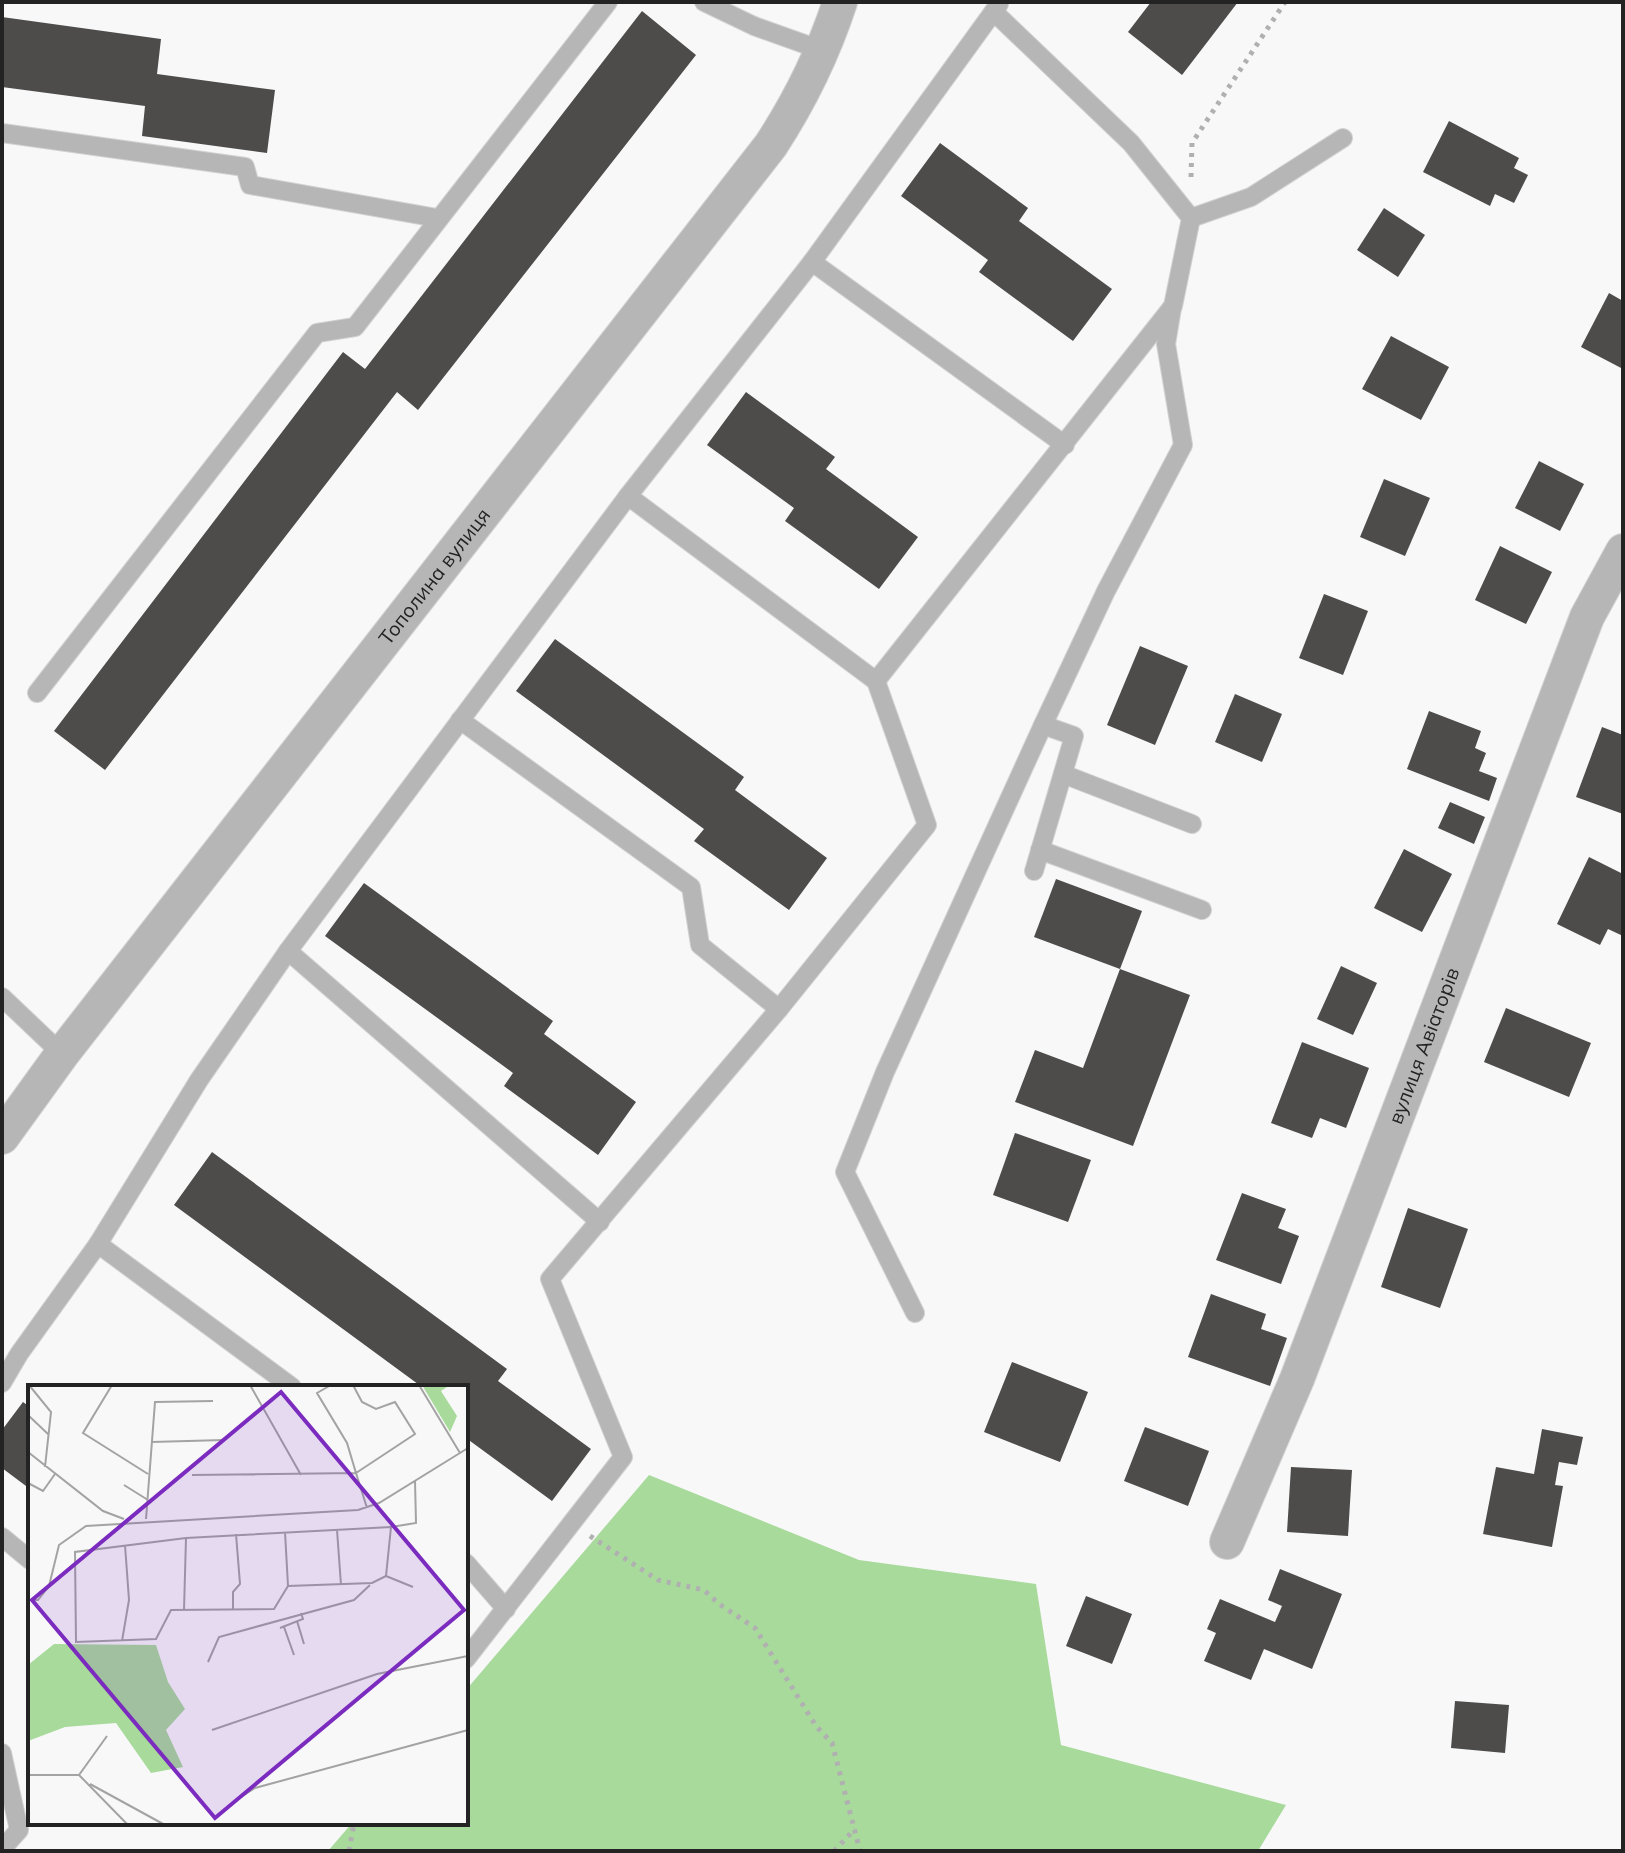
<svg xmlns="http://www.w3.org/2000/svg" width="1625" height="1853" viewBox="0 0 1625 1853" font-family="Mulish,sans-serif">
	<rect width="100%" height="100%" fill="#f8f8f9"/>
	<path fill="#a8da9b" d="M 649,1475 L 859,1560 L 1036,1584 L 1061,1745 L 1286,1805 L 1258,1851 L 328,1851 L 352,1823 L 466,1823 L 466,1690 Z"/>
	<g fill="#4d4c4b">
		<path d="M 1151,2 L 1238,2 L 1182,75 L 1128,32 Z"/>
		<path d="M 642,11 L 696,55 L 418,410 L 397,392 L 105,770 L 54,731 L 343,352 L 365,369 Z"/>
		<path d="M 2,17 L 161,39 L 157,74 L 275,90 L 267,153 L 142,136 L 145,106 L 2,87 Z"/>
		<path d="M 1449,121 L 1519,158 L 1514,168 L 1528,175 L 1514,203 L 1495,194 L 1490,206 L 1423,172 Z"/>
		<path d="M 940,143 L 1028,208 L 1019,221 L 1112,289 L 1073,341 L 979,272 L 988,260 L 901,196 Z"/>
		<path d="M 1384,208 L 1425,235 L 1398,277 L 1357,250 Z"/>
		<path d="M 1609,293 L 1623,301 L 1623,369 L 1581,347 Z"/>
		<path d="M 1391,336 L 1449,367 L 1421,420 L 1362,389 Z"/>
		<path d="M 746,392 L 835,457 L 826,469 L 918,537 L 879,589 L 785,521 L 794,508 L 707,445 Z"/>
		<path d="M 1539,461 L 1584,484 L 1560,531 L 1515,508 Z"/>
		<path d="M 1384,479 L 1430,498 L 1405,556 L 1360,537 Z"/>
		<path d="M 1500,546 L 1552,572 L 1526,624 L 1475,600 Z"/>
		<path d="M 1324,594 L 1368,611 L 1343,675 L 1299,658 Z"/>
		<path d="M 555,639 L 744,777 L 735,790 L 827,858 L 789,910 L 694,841 L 704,829 L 516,691 Z"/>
		<path d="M 1140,646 L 1188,666 L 1155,745 L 1107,725 Z"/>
		<path d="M 1235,694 L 1282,714 L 1262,762 L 1215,742 Z"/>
		<path d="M 1429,711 L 1481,731 L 1475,748 L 1486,753 L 1479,771 L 1497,778 L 1489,801 L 1407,769 Z"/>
		<path d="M 1602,727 L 1623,735 L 1623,814 L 1576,797 Z"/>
		<path d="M 1450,802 L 1485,817 L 1474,844 L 1438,828 Z"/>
		<path d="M 1404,849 L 1452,874 L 1422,932 L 1374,908 Z"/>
		<path d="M 1589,857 L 1623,874 L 1623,936 L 1608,929 L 1600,945 L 1557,924 Z"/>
		<path d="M 1056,879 L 1142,911 L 1120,969 L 1034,937 Z"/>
		<path d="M 364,883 L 553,1021 L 544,1034 L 636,1102 L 598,1155 L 504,1086 L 513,1073 L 325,936 Z"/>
		<path d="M 1341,966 L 1377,983 L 1353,1035 L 1317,1019 Z"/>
		<path d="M 1120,969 L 1190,995 L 1133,1146 L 1015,1102 L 1035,1050 L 1083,1068 Z"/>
		<path d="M 1506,1008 L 1591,1043 L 1569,1097 L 1484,1062 Z"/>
		<path d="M 1302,1042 L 1369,1068 L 1346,1128 L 1320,1118 L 1312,1138 L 1271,1123 Z"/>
		<path d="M 1015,1133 L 1091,1160 L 1068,1222 L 993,1195 Z"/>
		<path d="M 212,1152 L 507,1369 L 498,1381 L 591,1449 L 552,1501 L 466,1438 L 466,1387 L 422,1387 L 174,1205 Z"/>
		<path d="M 1242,1193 L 1286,1209 L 1278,1228 L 1299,1236 L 1281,1284 L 1216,1260 Z"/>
		<path d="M 1408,1208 L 1468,1229 L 1440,1308 L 1381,1287 Z"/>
		<path d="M 1211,1294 L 1266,1314 L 1261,1329 L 1287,1338 L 1270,1386 L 1188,1357 Z"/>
		<path d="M 1012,1362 L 1088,1392 L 1060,1462 L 984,1432 Z"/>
		<path d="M 23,1402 L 30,1407 L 30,1489 L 2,1468 L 2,1430 Z"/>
		<path d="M 1145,1427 L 1209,1451 L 1188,1506 L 1124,1481 Z"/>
		<path d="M 1542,1429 L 1583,1437 L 1577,1465 L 1559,1462 L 1555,1485 L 1563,1486 L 1552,1547 L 1483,1534 L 1496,1467 L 1534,1474 Z"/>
		<path d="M 1291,1467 L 1352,1470 L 1348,1536 L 1287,1532 Z"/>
		<path d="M 1280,1569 L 1342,1594 L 1312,1669 L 1264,1649 L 1251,1680 L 1204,1661 L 1216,1633 L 1207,1629 L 1220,1599 L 1275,1622 L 1282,1606 L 1268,1600 Z"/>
		<path d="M 1086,1596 L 1132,1614 L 1112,1664 L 1066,1646 Z"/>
		<path d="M 1455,1701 L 1509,1705 L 1505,1753 L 1451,1748 Z"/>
	</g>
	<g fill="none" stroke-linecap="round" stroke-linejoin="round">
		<defs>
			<g id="service">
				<path d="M 704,2 L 754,26 L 824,51"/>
				<path d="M 2,133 L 245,167 L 250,185 L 437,218"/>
				<path d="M 1191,218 L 1251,197 L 1343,138"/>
				<path d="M 812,262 L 1065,445"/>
				<path d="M 628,496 L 876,681"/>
				<path d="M 37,693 L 317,333 L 355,327 L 608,2"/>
				<path d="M 460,720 L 691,887 L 700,945 L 779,1009"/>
				<path d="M 1063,774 L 1192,824"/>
				<path d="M 1040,850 L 1202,910"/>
				<path d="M 1034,871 L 1074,736 L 1043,725"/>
				<path d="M 288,951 L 600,1222"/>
				<path d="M 2,997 L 62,1054"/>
				<path d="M 98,1244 L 292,1387"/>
				<path d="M 915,1313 L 845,1172 L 885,1072 L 1043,725 L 1106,591 L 1183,445 L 1166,344 L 1172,308"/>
				<path d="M 2,1383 L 19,1354 L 98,1244 L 199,1080 L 288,951 L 628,496 L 812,262 L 999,4"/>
				<path d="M 2,1537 L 30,1560"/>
				<path d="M 466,1563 L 506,1609"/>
				<path d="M 466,1659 L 623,1457 L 550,1279 L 779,1009 L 927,825 L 876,681 L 1173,306 L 1191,218 L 1131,143 L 994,12"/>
				<path d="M 2,1753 L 19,1830 L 2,1849"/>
			</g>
			<g id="minor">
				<path id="s1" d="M 2,1137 L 62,1054 L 771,145 C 801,99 823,54 840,2"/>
				<path id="s2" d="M 1227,1542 L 1297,1379 L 1587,617 L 1623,551"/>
			</g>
		</defs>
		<use href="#service" stroke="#d2d2d3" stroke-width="20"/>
		<use href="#minor" stroke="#d2d2d3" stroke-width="36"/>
		<g stroke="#b0b0b1" stroke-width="5" stroke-dasharray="4 6" stroke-linecap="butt">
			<path d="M 1191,177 L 1192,143 L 1285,2"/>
			<path d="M 590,1536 L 658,1580 L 704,1590 L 719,1604 L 755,1628 L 816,1726 L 832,1743 L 860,1851"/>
			<path d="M 349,1851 L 354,1823"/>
			<path d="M 834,1851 L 855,1829"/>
		</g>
		<use href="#service" stroke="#b6b6b6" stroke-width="18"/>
		<use href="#minor" stroke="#b6b6b6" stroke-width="34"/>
	</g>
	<g text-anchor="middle" stroke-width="8" stroke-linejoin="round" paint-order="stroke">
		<g font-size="20" fill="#232324" stroke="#f8f8f9">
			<text dy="7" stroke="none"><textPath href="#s1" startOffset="708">Тополина вулиця</textPath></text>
			<text dy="7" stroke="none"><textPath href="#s2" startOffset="534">вулиця Авіаторів</textPath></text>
		</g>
	</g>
	<g transform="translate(28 1385)">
		<rect width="440" height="440" fill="#f8f8f9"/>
		<path d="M 394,0 L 422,0 L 413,6 L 429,31 L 422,47 ZM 26,259 L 128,260 L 140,297 L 157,324 L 138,345 L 155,382 L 123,388 L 88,338 L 37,342 L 0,356 L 0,280 Z" fill="#a8da9b"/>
		<path fill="none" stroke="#a3a3a4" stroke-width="2" d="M 1,0 L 23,27 L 17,82M 84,0 L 55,48 L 120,89M 222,0 L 273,90M 303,0 L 289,8 L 319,58 L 328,88 L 387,49 L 367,17 L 348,24 L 334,17 L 325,0M 391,0 L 432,68M 0,30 L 21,50M 123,57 L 196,55M 0,67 L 75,126 L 96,134M 164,90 L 328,88 L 339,123M 0,98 L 15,106 L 27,89M 96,100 L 120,115M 118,134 L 127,17 L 185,16M 363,142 L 158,153 L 47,167 L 48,257 L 128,254 L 143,225 L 246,224 L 260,201 L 344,198 L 358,191 L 363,142 L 388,138 L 387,96M 309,145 L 313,200M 257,147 L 260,201M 358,191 L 385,202M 0,215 L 10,215 L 21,201 L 31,160 L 58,141 L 330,125 L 351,118 L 440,63M 156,225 L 158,153M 205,225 L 205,207 L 212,199 L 208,149M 269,236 L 276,259M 256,242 L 266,270M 252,243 L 275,234 L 273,228M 94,256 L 101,215 L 97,160M 180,277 L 191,252 L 326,215 L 342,200M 184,345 L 349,289 L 440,271M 0,390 L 51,390M 51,390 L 100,440M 51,390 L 79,351M 62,399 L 137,440M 210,414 L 227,403 L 440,345"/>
		<path fill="#7b2cbf" fill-opacity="0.15" stroke="#7b2cbf" stroke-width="4" d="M 253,7 L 436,225 L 187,433 L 4,215 Z"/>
		<rect width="440" height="440" fill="none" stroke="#232324" stroke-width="4"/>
	</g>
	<rect width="1625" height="1853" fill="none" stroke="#232324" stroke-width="8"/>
</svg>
